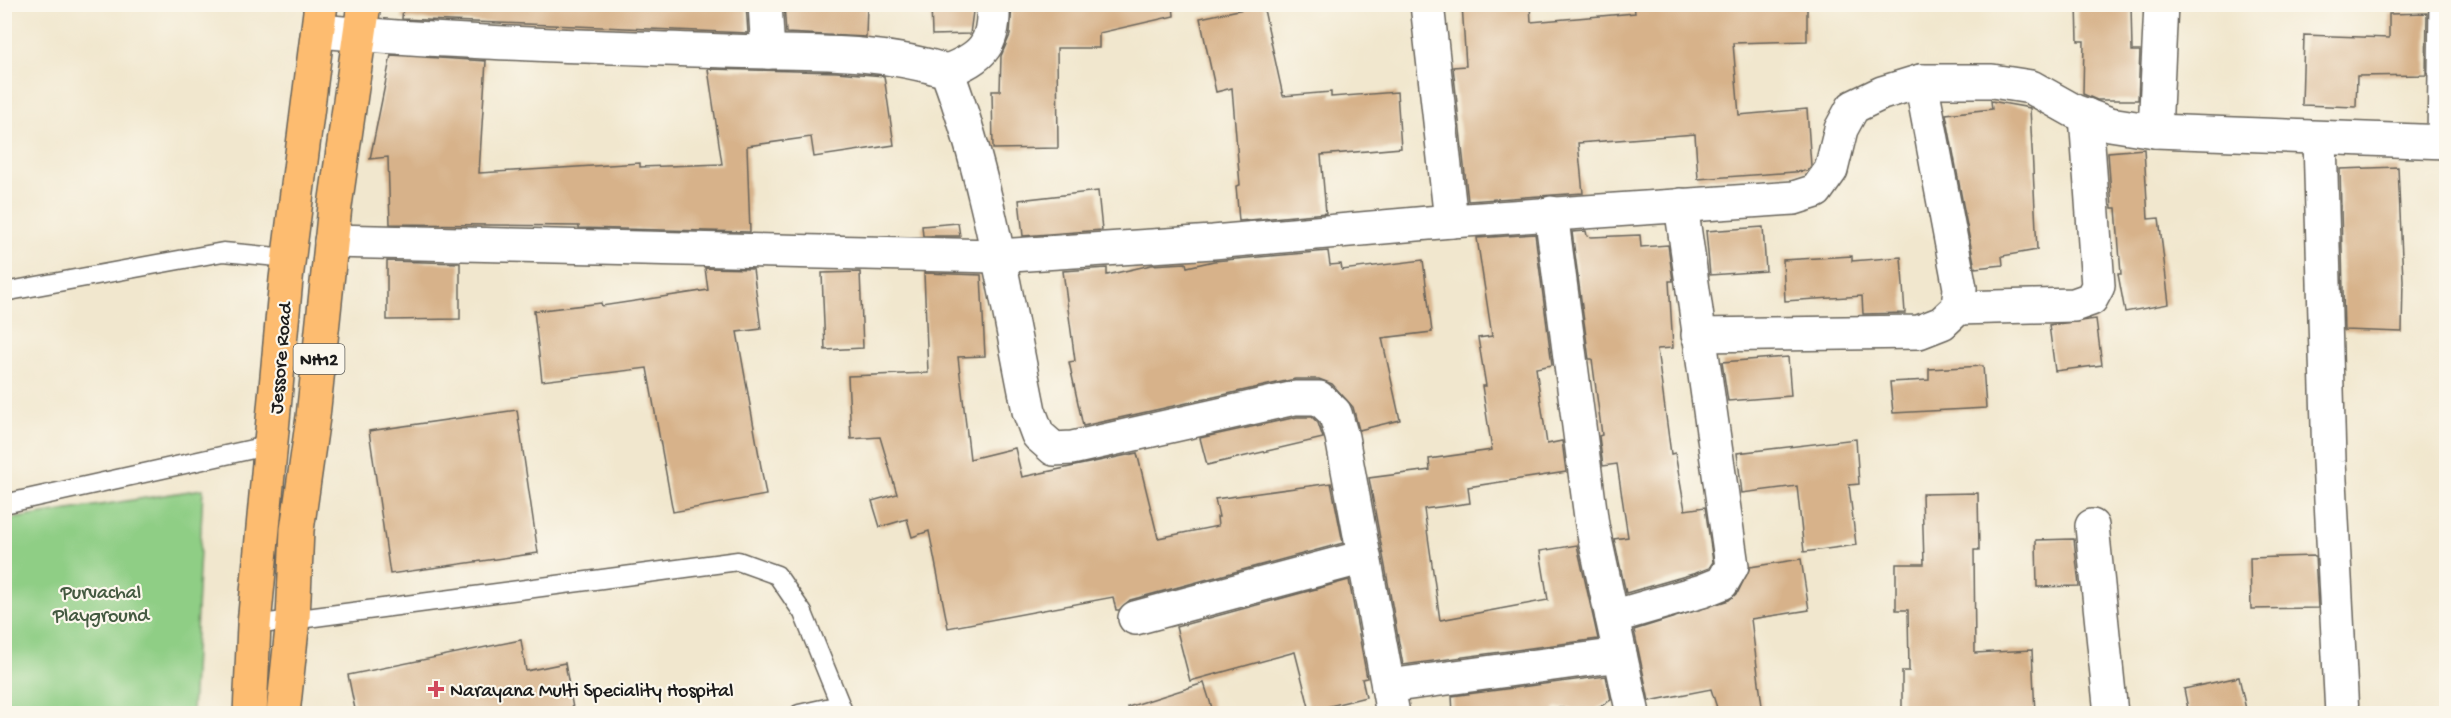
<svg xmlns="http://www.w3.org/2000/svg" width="2451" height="718" viewBox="0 0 2451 718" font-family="'Gochi Hand',sans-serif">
	<rect width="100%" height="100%" fill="#fbf7ec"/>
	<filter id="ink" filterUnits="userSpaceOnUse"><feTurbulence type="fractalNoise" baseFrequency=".0167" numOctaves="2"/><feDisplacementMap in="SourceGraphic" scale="12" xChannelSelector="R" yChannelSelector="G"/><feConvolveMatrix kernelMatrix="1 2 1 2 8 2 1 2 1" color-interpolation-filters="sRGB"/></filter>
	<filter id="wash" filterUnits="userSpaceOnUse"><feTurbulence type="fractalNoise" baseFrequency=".008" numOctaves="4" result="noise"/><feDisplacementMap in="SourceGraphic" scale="24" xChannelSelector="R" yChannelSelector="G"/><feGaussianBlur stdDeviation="1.35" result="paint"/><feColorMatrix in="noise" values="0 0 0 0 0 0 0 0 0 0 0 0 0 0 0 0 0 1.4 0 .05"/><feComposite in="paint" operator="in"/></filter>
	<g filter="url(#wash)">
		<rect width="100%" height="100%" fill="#f1e7ce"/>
		<path fill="#8fce85" stroke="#567550" stroke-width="1.5" d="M 203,489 L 192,713 L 5,713 L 5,520 Z"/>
		<g id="blocks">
			<g fill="#d7b28a">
				<path d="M 403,4 L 746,4 L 748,33 L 402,19 Z"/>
				<path d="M 784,4 L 867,4 L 866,37 L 786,33 Z"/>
				<path d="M 931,4 L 974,4 L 970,34 L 932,35 Z"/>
				<path d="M 1012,4 L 1173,4 L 1174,16 L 1099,33 L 1099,48 L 1057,48 L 1058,148 L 993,149 L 992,91 L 1000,91 L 1001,56 L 1010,35 Z"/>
				<path d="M 1462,4 L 1530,4 L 1531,22 L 1635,13 L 1634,4 L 1807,4 L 1807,41 L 1733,43 L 1739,115 L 1807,109 L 1811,166 L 1807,171 L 1698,179 L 1695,134 L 1578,143 L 1583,193 L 1468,201 L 1453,67 L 1466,66 Z"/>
				<path d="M 2077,4 L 2131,4 L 2132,51 L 2140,51 L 2138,100 L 2097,100 L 2083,94 L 2084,41 L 2078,41 Z"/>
				<path d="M 1263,5 L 1283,96 L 1331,92 L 1331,97 L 1397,92 L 1401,148 L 1321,155 L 1326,213 L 1239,221 L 1236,186 L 1240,185 L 1232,88 L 1216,92 L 1200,18 Z"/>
				<path d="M 2427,13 L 2426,75 L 2357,76 L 2356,107 L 2302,105 L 2304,35 L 2389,38 L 2389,14 Z"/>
				<path d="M 391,55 L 486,61 L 479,173 L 640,163 L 640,167 L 722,164 L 708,69 L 836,72 L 884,76 L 894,145 L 814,157 L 811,137 L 747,146 L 750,232 L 579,228 L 579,226 L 390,224 L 388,157 L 370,159 Z"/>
				<path d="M 1991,101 L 2030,108 L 2037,250 L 2002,256 L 2003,265 L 1975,268 L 1946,114 L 1992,109 Z"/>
				<path d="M 2144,149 L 2148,219 L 2159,218 L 2169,304 L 2125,312 L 2118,274 L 2121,274 L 2116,208 L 2112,208 L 2108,152 Z"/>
				<path d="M 2398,167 L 2403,280 L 2402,332 L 2344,330 L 2340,169 Z"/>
				<path d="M 1098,191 L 1102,230 L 1023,236 L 1019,200 Z"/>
				<path d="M 958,223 L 960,236 L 923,236 L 922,226 Z"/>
				<path d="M 1763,227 L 1766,271 L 1710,275 L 1706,231 Z"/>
				<path d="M 1586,231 L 1587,236 L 1591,237 L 1640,235 L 1641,247 L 1668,245 L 1673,281 L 1669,281 L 1673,348 L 1657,349 L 1671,454 L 1675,453 L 1685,510 L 1705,507 L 1713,562 L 1709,568 L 1696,573 L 1626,593 L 1614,539 L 1628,537 L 1617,464 L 1603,466 L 1599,436 L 1602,435 L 1592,359 L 1589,359 L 1572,232 Z"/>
				<path d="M 1535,234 L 1552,365 L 1536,368 L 1547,444 L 1562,441 L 1566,472 L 1468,487 L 1470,503 L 1424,509 L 1440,620 L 1548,600 L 1540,551 L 1577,545 L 1598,639 L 1403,665 L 1369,478 L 1430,470 L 1429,459 L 1492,450 L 1482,386 L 1486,386 L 1478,338 L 1492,336 L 1477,238 Z"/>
				<path d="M 1328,251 L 1330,265 L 1341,264 L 1342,270 L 1423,260 L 1432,332 L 1382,338 L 1400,420 L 1359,430 L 1353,407 L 1332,384 L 1319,379 L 1295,379 L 1083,426 L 1069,362 L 1075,361 L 1063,271 L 1107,268 L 1107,275 L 1151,265 L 1186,263 L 1187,267 L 1214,261 Z"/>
				<path d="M 1852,256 L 1852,261 L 1901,257 L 1905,313 L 1863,314 L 1862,296 L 1785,301 L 1783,260 Z"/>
				<path d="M 387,261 L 460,263 L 460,319 L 387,320 Z"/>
				<path d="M 705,268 L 753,269 L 761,329 L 737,332 L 766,495 L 673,512 L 647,368 L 542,381 L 534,311 L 601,303 L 602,306 L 708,290 Z"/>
				<path d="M 860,272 L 863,348 L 825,350 L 822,273 Z"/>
				<path d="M 924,273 L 981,275 L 985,356 L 958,357 L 970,459 L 1015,448 L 1022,477 L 1137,453 L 1158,538 L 1218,526 L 1217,517 L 1219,517 L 1215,499 L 1331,483 L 1343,543 L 1130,600 L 1119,610 L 1116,610 L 1113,597 L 948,628 L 929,531 L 912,537 L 907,519 L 880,527 L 872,501 L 897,494 L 880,437 L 851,439 L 848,376 L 928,373 Z"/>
				<path d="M 2096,319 L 2102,365 L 2055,371 L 2049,325 Z"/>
				<path d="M 1788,357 L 1791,396 L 1728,401 L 1722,362 Z"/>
				<path d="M 1983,366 L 1986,408 L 1893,413 L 1890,382 L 1929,380 L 1929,369 Z"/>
				<path d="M 517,410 L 538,553 L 390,574 L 369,431 Z"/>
				<path d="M 1297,417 L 1312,417 L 1318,423 L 1323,438 L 1207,465 L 1200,438 Z"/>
				<path d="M 1856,439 L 1859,484 L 1849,485 L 1856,545 L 1804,552 L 1797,486 L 1742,493 L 1737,453 Z"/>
				<path d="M 1978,493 L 1979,550 L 1974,550 L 1975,653 L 2032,650 L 2035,714 L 1902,713 L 1902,671 L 1909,671 L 1908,610 L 1896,610 L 1896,564 L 1924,564 L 1922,494 Z"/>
				<path d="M 2074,539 L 2079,586 L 2037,587 L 2036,540 Z"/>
				<path d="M 2315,556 L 2318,608 L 2251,609 L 2250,558 Z"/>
				<path d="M 1801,559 L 1809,610 L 1751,619 L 1763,714 L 1719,714 L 1711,689 L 1649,701 L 1634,630 L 1729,600 L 1738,592 L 1750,567 Z"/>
				<path d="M 1349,580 L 1367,678 L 1362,679 L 1366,697 L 1310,711 L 1295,652 L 1190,681 L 1176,627 Z"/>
				<path d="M 521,640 L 526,671 L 565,663 L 574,714 L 356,714 L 348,675 Z"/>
				<path d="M 1606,676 L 1611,700 L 1595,710 L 1554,708 L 1555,714 L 1453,714 L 1452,696 Z"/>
				<path d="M 2239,677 L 2247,714 L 2189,714 L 2184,689 Z"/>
				<path d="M 1204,683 L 1214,714 L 1129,714 L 1128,707 Z"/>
			</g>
		</g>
	</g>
	<g filter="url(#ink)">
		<use href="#blocks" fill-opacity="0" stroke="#67635a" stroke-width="1.5"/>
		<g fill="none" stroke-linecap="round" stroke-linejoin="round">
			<defs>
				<g id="lane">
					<path d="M 4,292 L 223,252 L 289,258"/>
					<path d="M 4,504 L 271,445"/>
					<path d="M 254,625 L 738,561 L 777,575 L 803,613 L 844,714"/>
					<path d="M 799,714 L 840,705"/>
				</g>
				<g id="street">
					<path d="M 765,4 L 768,52"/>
					<path d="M 318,31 C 454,43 590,46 726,51 C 801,54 874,48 947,71 C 988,179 1006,298 1029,411 L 1038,435 L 1054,449 L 1072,448 L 1295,398 L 1319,398 L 1335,413 L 1342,437 L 1393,714"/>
					<path d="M 947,71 C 983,57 995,44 993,4"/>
					<path d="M 2155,131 L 2161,4"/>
					<path d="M 2320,139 L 2329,461 L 2342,714"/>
					<path d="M 2444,142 L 2446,4"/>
					<path d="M 1551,213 L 1592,525 L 1633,714"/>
					<path d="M 1451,221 L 1794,198 L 1816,191 L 1831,170 L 1841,129 L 1853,107 L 1882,93 L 1921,81 L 1992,81 L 2031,87 L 2074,111 L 2110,124 L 2155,131 L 2446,142"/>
					<path d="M 331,241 L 997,256 L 1213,242 L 1451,221 L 1427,4"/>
					<path d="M 1958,308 L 2074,305 L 2091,299 L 2098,286 L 2086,115"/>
					<path d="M 1698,335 L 1919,332 L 1942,323 L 1958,308 L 1960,288 L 1921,81"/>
					<path d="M 2092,526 L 2111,714"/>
					<path d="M 1612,617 L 1702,591 L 1722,583 L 1732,566 L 1681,205"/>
					<path d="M 1135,618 L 1364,557"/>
					<path d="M 1388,686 L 1620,655"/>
				</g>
				<g id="highway">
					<path d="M 250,714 L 254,625 L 286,279 L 321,4"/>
					<path d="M 283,714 L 293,619 L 297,530 L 313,417 L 335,206 L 364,4"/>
				</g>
			</defs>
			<use href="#lane" stroke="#67635a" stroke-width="21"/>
			<use href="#street" stroke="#67635a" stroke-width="36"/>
			<use href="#highway" stroke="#67635a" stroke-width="36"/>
			<use href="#lane" stroke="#fff" stroke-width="18"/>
			<use href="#street" stroke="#fff" stroke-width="33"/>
			<use href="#highway" stroke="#fdbc6f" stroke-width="33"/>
		</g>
	</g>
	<path fill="#d1495b" stroke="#fbf7ec" stroke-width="2" d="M433 680h6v6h6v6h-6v6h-6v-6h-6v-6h6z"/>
	<g text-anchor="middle" stroke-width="4.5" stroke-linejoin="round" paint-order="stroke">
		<rect fill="#fbf7ec" stroke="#5f5e5a" stroke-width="1.5" x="293.5" y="344" width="51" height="30" rx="4.5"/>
		<g font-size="18" font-weight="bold" fill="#1c1c1c">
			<text x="319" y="365">NH12</text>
		</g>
		<g font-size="20" fill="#1c1c1c" stroke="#fbf7ec">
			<text transform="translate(279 358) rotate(-85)" y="7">Jessore Road</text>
		</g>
		<g font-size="20" fill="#445a41" stroke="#fbf7ec">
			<text x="101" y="598">Purvachal<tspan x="101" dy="23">Playground</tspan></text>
		</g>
		<g font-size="20" fill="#1c1c1c" stroke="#fbf7ec" text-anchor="start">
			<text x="450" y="696">Narayana Multi Speciality Hospital</text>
		</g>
	</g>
	<rect width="2451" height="718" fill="none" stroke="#fbf7ec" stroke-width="24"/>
</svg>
